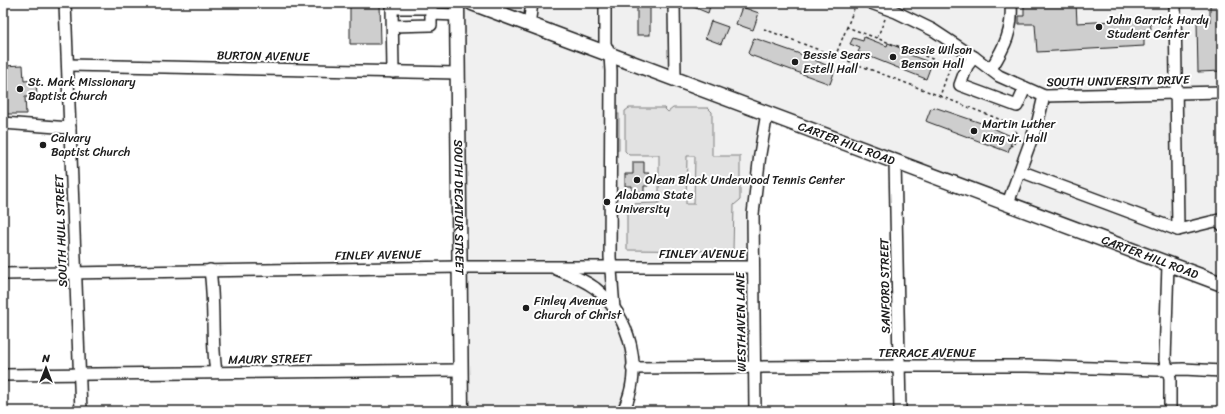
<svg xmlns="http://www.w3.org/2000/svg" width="1225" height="414" viewBox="0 0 1225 414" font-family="Sriracha,sans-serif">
	<rect width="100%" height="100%" fill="#fff"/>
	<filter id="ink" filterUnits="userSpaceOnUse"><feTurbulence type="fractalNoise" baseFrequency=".025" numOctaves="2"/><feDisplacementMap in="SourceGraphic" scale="8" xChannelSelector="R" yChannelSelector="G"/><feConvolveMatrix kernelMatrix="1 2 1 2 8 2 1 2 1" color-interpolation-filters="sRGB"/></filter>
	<g filter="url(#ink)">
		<path fill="#f0f0f0" d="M 459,3 L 1222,3 L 1222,279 L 765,109 L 750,264 L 618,263 L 624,334 L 629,357 L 629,385 L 620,411 L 464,411 Z"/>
		<g fill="#e2e2e2" stroke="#7f7f7f" fill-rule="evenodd">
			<path d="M 629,108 L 664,108 L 668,112 L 673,108 L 708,108 L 712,112 L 712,156 L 740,156 L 740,200 L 734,205 L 733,251 L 627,250 L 627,204 L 659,203 L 659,155 L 629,155 L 625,151 L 625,111 ZM 687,156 L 695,156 L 694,204 L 686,204 Z"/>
			<rect x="617" y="114" width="2" height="36"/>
		</g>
		<g fill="#cecece" stroke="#1c1c1c">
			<path d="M 350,3 L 380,3 L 381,44 L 350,44 Z"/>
			<rect x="637" y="3" width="13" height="32"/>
			<path d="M 684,3 L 711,3 L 708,13 Z"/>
			<path d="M 1024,3 L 1076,3 L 1077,23 L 1150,19 L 1151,29 L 1144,30 L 1144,46 L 1037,52 L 1035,24 L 1019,24 L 1019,16 L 1024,16 Z"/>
			<path d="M 1210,3 L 1222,3 L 1222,71 L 1198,72 L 1197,22 L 1210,22 Z"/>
			<path d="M 742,7 L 759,13 L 753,30 L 736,24 Z"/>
			<path d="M 711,21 L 728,27 L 721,44 L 705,38 Z"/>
			<path d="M 864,37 L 887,46 L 888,43 L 910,52 L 910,55 L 932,63 L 926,79 L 858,52 L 860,48 L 850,44 L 853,38 L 863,41 Z"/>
			<path d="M 754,38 L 803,55 L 833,68 L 832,70 L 835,70 L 830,84 L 750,55 L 748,53 Z"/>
			<path d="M 23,65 L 24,81 L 36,80 L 37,97 L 25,97 L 26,114 L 3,114 L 3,66 Z"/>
			<path d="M 934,107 L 981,123 L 1011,136 L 1010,138 L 1013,138 L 1008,152 L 928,122 L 926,121 L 931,108 L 933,109 Z"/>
			<path d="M 633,162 L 644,162 L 644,173 L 649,173 L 648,186 L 644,186 L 644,198 L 632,198 L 632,186 L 625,186 L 625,174 L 633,174 Z"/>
		</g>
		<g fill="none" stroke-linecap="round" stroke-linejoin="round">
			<defs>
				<g id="minor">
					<path d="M 65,3 L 81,411"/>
					<path d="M 605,3 L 605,44 L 610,55 L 611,71 L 610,257 L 614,309"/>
					<path d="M 674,3 L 675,78"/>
					<path d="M 871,3 L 896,12 L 933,30 L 974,57 L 999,76 L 1044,96 L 1222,92"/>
					<path d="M 1175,3 L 1178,230"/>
					<path d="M 431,14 L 457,15"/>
					<path d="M 529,25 L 532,3"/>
					<path d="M 393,26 L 431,25 L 431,3"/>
					<path d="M 974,57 L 967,66 L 960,85 L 1017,106 L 1025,88"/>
					<path d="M 68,65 L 457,73"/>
					<path d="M 991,69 C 1005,46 1013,31 1011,3"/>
					<path d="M 393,72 L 392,8 L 423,8 L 422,3"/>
					<path d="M 3,123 L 70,128"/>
					<path d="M 895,161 L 900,411"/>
					<path d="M 1020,171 L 1178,230 L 1219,220 L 1222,225"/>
					<path d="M 1008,203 L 1038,121 L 1044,96"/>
					<path d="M 1168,264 L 1165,360 L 1170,378 L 1170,411"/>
					<path d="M 556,269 C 569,274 583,279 595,288 C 631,317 644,369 623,411"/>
					<path d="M 210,270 C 215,304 211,338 216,372"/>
					<path d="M 3,274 L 460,267 L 753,267"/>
					<path d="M 632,368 L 899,366 L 1028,366 L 1158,370 L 1183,369 L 1222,371"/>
					<path d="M 3,375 L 461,370"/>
					<path d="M 755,411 L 753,214 L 760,154 L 767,113"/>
				</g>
				<g id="major">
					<path id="s1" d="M 457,3 L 461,411"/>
					<path id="s2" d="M 472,3 L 1222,284"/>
				</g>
			</defs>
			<use href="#minor" stroke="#1c1c1c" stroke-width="14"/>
			<use href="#major" stroke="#1c1c1c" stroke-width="17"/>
			<g stroke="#1c1c1c" stroke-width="1.5" stroke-dasharray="3 3" stroke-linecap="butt">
				<path d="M 854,9 L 847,27 L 951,66"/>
				<path d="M 764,29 L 940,96 L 953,58"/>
				<path d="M 877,38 L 885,19"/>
				<path d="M 835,57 L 847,27"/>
				<path d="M 940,96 L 1009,123 L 1018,134 L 1013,146 L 1010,145"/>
			</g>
			<use href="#minor" stroke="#fff" stroke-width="11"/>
			<use href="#major" stroke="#fff" stroke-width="14"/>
		</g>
	</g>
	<g fill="#1c1c1c" stroke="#fff" stroke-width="1.5">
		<circle cx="1099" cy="27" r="4"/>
		<circle cx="893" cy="57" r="4"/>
		<circle cx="795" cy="62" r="4"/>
		<circle cx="20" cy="89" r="4"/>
		<circle cx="974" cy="131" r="4"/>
		<circle cx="43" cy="145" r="4"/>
		<circle cx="637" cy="180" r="4"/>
		<circle cx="607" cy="202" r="4"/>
		<circle cx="526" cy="308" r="4"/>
	</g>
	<g text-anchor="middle" stroke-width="4" stroke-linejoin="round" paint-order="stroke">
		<g font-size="12" fill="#1c1c1c" stroke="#fff" text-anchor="start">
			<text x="1107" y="24">John Garrick Hardy<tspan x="1107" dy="14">Student Center</tspan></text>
			<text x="901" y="54">Bessie Wilson<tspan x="901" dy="14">Benson Hall</tspan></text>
			<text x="803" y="59">Bessie Sears<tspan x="803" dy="14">Estell Hall</tspan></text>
			<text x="28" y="86">St. Mark Missionary<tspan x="28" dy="14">Baptist Church</tspan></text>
			<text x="982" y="128">Martin Luther<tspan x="982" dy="14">King Jr. Hall</tspan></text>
			<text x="51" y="142">Calvary<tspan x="51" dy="14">Baptist Church</tspan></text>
			<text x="645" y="184">Olean Black Underwood Tennis Center</text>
			<text x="615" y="199">Alabama State<tspan x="615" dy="14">University</tspan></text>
			<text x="534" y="305">Finley Avenue<tspan x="534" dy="14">Church of Christ</tspan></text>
		</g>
		<g font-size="12" fill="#1c1c1c" stroke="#fff">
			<text transform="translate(263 56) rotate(1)" y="4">BURTON AVENUE</text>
			<text transform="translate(1118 81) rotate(-1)" y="4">SOUTH UNIVERSITY DRIVE</text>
			<text dy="4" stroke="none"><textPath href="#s2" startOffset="400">CARTER HILL ROAD</textPath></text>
			<text dy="4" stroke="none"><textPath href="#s1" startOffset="204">SOUTH DECATUR STREET</textPath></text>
			<text transform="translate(61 231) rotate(-92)" y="4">SOUTH HULL STREET</text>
			<text x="702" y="258">FINLEY AVENUE</text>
			<text transform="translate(378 255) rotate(-1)" y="4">FINLEY AVENUE</text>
			<text dy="4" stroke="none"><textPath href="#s2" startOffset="724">CARTER HILL ROAD</textPath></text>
			<text transform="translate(885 286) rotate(-91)" y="4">SANFORD STREET</text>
			<text transform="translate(741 322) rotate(-91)" y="4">WESTHAVEN LANE</text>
			<text x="927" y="357">TERRACE AVENUE</text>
			<text transform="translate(270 359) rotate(-1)" y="4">MAURY STREET</text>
		</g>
	</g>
	<rect width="1225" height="414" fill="none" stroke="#fff" stroke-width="16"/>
	<rect x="8" y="8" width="1209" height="398" fill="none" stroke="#1c1c1c" stroke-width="1.5" filter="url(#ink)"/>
	<g transform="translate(46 368)" stroke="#ffffff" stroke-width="3" paint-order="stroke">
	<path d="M0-3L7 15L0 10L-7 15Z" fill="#1c1c1c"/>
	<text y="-6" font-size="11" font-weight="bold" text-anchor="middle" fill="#1c1c1c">N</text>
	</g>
</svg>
